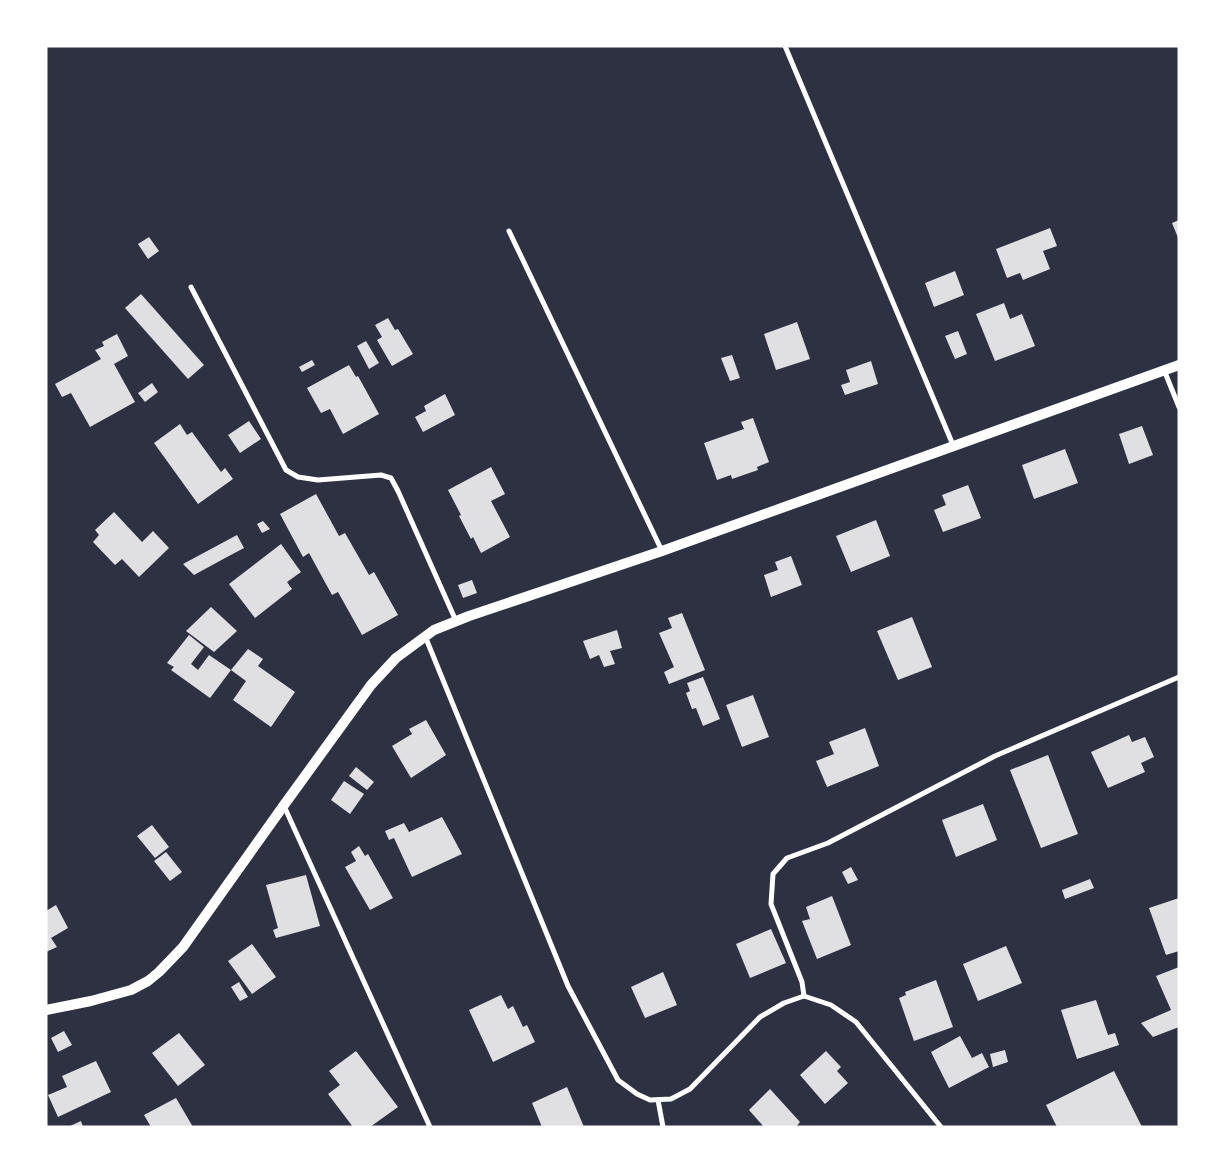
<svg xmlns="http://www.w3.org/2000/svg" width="1225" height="1173" viewBox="0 0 1225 1173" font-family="'Open Sans',sans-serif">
	<rect width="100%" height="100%" fill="#2d3142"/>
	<g fill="#e0e0e3">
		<path d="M 1179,220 L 1179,240 L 1172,223 Z"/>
		<path d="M 1050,228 L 1057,246 L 1043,251 L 1050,269 L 1023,280 L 1020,273 L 1007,278 L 996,249 Z"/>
		<path d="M 149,237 L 159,251 L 148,259 L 138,244 Z"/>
		<path d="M 955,271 L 964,295 L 934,307 L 925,283 Z"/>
		<path d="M 141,294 L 204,365 L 188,379 L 125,308 Z"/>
		<path d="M 1004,303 L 1010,319 L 1022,314 L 1035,346 L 995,361 L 976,314 Z"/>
		<path d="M 388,318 L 395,330 L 398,329 L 413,354 L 392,366 L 377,340 L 382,337 L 375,325 Z"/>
		<path d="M 797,322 L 810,359 L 776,370 L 764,334 Z"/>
		<path d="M 958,331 L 967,354 L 955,359 L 945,336 Z"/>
		<path d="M 117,334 L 128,356 L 114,364 L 135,402 L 90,427 L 71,393 L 62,397 L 55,384 L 101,359 L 95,350 L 104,346 L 102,342 Z"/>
		<path d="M 366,341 L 379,363 L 369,369 L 357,346 Z"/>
		<path d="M 732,355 L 740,378 L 730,381 L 721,358 Z"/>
		<path d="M 312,360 L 315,365 L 302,372 L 299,367 Z"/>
		<path d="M 871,361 L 878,384 L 845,395 L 841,385 L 850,382 L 846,370 Z"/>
		<path d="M 349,365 L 356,377 L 358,376 L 379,414 L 343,434 L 330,409 L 321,413 L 307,388 Z"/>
		<path d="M 152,383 L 158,392 L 145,402 L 138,393 Z"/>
		<path d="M 445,394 L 455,415 L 423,432 L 415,417 L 426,411 L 424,406 Z"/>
		<path d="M 753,418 L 769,462 L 757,467 L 758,470 L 732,479 L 731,475 L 717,480 L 704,443 L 744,429 L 741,422 Z"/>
		<path d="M 249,421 L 261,439 L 240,453 L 228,435 Z"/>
		<path d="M 180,424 L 187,435 L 192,432 L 221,472 L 225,468 L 233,479 L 198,504 L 154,443 Z"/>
		<path d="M 1142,426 L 1153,455 L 1129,464 L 1119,434 Z"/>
		<path d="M 1065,449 L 1078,483 L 1034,499 L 1022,465 Z"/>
		<path d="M 491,467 L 505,494 L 491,501 L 510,537 L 481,553 L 473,537 L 471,539 L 459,516 L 461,515 L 448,490 Z"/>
		<path d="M 968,485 L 981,518 L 943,532 L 934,510 L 946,505 L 942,495 Z"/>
		<path d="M 316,494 L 339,536 L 345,533 L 369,575 L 374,572 L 398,615 L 362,635 L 338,592 L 332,595 L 309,553 L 303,557 L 280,514 Z"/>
		<path d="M 114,512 L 142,542 L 153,531 L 169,548 L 139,577 L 122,559 L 115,565 L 93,542 L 99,535 L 95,530 Z"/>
		<path d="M 876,520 L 890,556 L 851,572 L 836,536 Z"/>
		<path d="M 263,521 L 270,529 L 262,533 L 257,524 Z"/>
		<path d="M 237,535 L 244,548 L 227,557 L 194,575 L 183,564 Z"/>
		<path d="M 281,544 L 301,572 L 287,582 L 292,589 L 255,618 L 229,584 Z"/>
		<path d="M 791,556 L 802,585 L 771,597 L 764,575 L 778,570 L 775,562 Z"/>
		<path d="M 472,580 L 477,593 L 463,598 L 458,585 Z"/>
		<path d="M 211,607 L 237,631 L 214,652 L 186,631 Z"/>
		<path d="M 682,613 L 705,670 L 669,684 L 664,672 L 674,667 L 659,633 L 672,628 L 668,618 Z"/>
		<path d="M 912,617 L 932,667 L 898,680 L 877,631 Z"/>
		<path d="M 617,630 L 622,648 L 610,651 L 615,664 L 604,667 L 599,655 L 590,659 L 583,641 Z"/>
		<path d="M 189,635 L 204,647 L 191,664 L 198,670 L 209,655 L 231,670 L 248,649 L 263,659 L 258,666 L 295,692 L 271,727 L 233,700 L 246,681 L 231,670 L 210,698 L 171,670 L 174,667 L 167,663 Z"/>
		<path d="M 703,677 L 720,719 L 703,726 L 696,708 L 692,709 L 686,693 L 690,691 L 687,683 Z"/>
		<path d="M 753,695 L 769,737 L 742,747 L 726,705 Z"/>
		<path d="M 426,720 L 446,755 L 411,778 L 392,746 L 412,734 L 409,729 Z"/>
		<path d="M 865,728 L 879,766 L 827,787 L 816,761 L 834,754 L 829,742 Z"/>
		<path d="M 1129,735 L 1132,742 L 1145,737 L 1154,757 L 1141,763 L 1145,772 L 1108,788 L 1091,752 Z"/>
		<path d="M 1048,755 L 1078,834 L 1041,848 L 1010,770 Z"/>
		<path d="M 356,767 L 374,782 L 367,790 L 349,776 Z"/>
		<path d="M 344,781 L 364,794 L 350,814 L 331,800 Z"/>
		<path d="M 983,804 L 997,840 L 956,857 L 942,820 Z"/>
		<path d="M 442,817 L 462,854 L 412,877 L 394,838 L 389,840 L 385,831 L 404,823 L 409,832 Z"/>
		<path d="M 152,825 L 169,847 L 155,858 L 137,836 Z"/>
		<path d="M 359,846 L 365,856 L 368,854 L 393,898 L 370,910 L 345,867 L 356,861 L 351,852 Z"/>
		<path d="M 166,852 L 182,872 L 170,881 L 154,861 Z"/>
		<path d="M 851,867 L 858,880 L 848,884 L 842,872 Z"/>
		<path d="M 306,875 L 320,926 L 276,938 L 273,930 L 278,928 L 266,885 Z"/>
		<path d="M 1090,879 L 1094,888 L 1065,899 L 1062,890 Z"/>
		<path d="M 832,896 L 851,945 L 817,959 L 802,921 L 810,919 L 806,907 Z"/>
		<path d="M 1179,898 L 1179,951 L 1166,955 L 1149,908 Z"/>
		<path d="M 56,905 L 68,928 L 51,938 L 57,947 L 46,952 L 46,911 Z"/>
		<path d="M 771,929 L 786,963 L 750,978 L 736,944 Z"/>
		<path d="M 252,944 L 276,977 L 252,994 L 228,961 Z"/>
		<path d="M 1006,946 L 1022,983 L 978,1001 L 963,964 Z"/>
		<path d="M 1179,967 L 1179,1027 L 1153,1037 L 1141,1023 L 1171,1010 L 1156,976 Z"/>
		<path d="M 663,972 L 677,1005 L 645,1018 L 631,987 Z"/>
		<path d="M 936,980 L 953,1027 L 914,1041 L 899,998 L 906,995 L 905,992 Z"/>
		<path d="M 239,982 L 248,997 L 240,1001 L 231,987 Z"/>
		<path d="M 501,995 L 508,1009 L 513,1006 L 523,1027 L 527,1025 L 535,1042 L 493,1062 L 469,1010 Z"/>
		<path d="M 1096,1000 L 1108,1035 L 1115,1033 L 1119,1045 L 1077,1059 L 1061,1010 Z"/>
		<path d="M 64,1031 L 72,1045 L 58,1052 L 51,1038 Z"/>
		<path d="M 179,1033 L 205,1065 L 178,1086 L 152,1053 Z"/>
		<path d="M 960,1036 L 972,1058 L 982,1053 L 989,1067 L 949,1088 L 931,1052 Z"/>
		<path d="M 1005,1050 L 1008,1062 L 993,1067 L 990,1054 Z"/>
		<path d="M 356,1051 L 398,1107 L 370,1127 L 353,1127 L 328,1094 L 340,1085 L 329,1071 Z"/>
		<path d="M 826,1051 L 841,1067 L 837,1071 L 848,1083 L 825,1104 L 800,1075 Z"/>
		<path d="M 96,1061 L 111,1092 L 58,1117 L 48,1095 L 67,1087 L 62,1076 Z"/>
		<path d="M 1114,1071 L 1142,1127 L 1057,1127 L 1046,1105 Z"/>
		<path d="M 567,1087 L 584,1127 L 542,1127 L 532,1103 Z"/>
		<path d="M 770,1089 L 800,1122 L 796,1127 L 764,1127 L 749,1110 Z"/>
		<path d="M 176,1098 L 193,1127 L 151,1127 L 144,1115 Z"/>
		<path d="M 81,1121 L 83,1127 L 68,1127 Z"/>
	</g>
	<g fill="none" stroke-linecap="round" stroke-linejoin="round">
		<g stroke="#fff" stroke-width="5">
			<path d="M 785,46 L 953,445"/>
			<path d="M 509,231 L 662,551"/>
			<path d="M 191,287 L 286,470 L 298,477 L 318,480 L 381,475 L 391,478 L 398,491 L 456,621"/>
			<path d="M 1164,370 L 1179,407"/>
			<path d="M 425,636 L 568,986 L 618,1080 L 637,1094 L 650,1100 L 671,1099 L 690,1089 L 760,1017 L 784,1003 L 804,996 L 831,1005 L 856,1022 L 941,1127"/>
			<path d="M 284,806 L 430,1127"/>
			<path d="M 804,996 L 802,982 L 771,904 L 773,874 L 787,858 L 828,843 L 995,756 L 1179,677"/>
			<path d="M 658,1100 L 663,1127"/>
		</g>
		<path stroke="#fff" stroke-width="10" d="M 46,1010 L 91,1001 L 131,990 L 148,981 L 159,972 L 183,947 L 284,805 L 371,685 L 396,658 L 434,630 L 469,616 L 662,551 L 1179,365"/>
	</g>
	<rect width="1225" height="1173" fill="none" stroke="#ffffff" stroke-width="95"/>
</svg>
